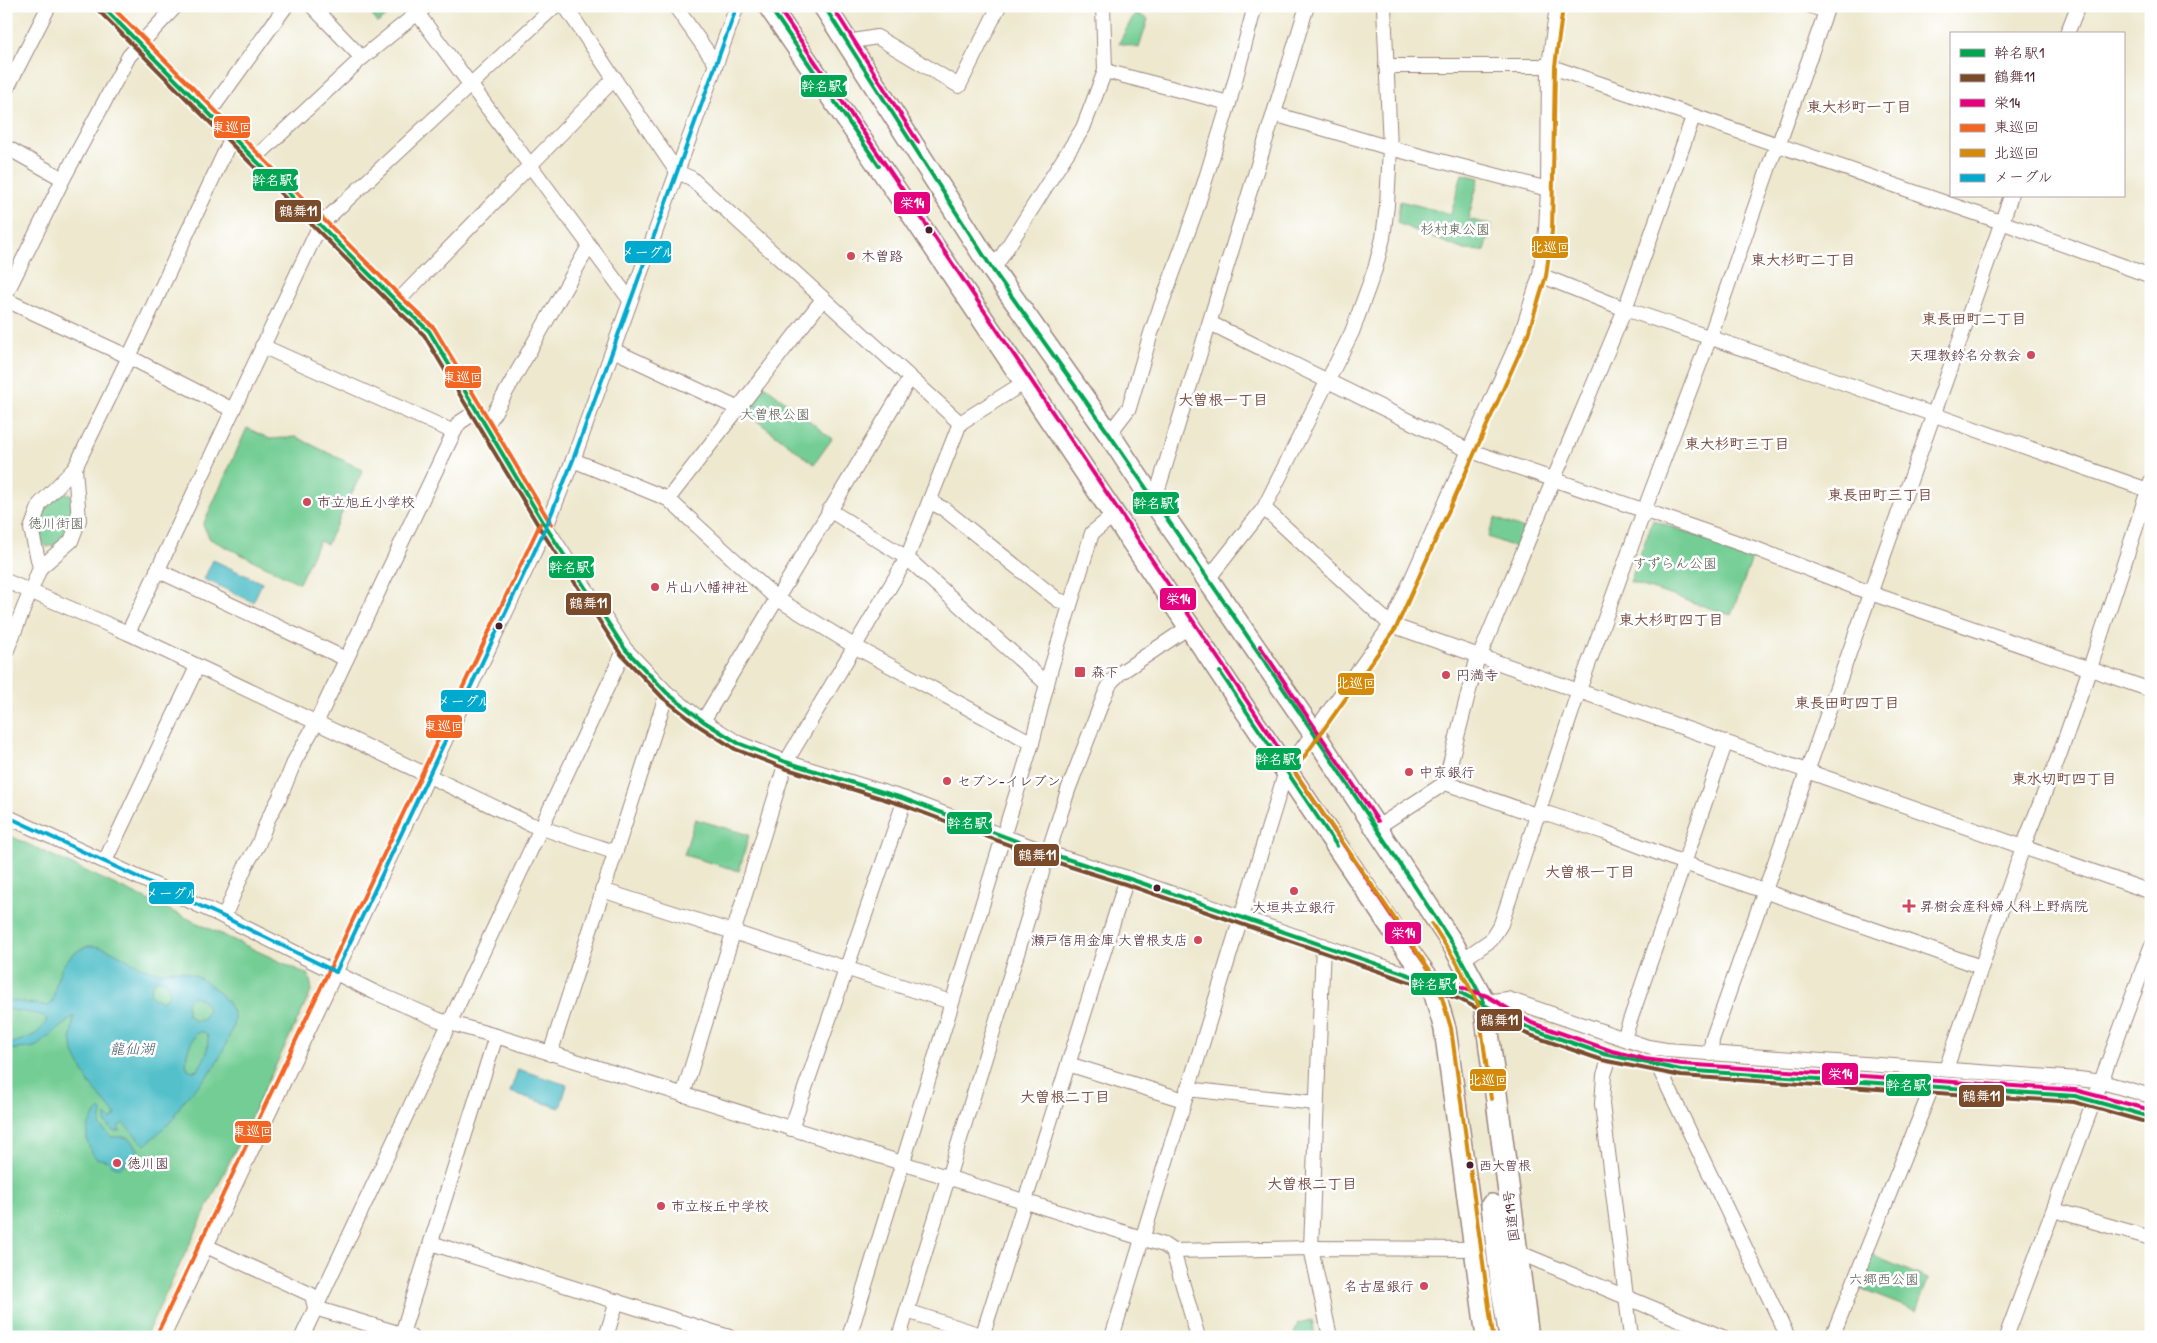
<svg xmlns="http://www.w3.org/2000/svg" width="2157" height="1343" viewBox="0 0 2157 1343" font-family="'Patrick Hand','Klee One',sans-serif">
	<rect width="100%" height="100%" fill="#fff"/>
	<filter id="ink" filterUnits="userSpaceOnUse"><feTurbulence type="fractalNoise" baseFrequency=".02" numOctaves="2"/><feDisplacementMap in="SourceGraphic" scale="10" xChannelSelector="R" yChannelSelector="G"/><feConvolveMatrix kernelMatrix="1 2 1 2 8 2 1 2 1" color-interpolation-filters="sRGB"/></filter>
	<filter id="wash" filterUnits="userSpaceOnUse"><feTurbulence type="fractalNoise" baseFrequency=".0096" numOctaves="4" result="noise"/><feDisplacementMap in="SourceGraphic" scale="20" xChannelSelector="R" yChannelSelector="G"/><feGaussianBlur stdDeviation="1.12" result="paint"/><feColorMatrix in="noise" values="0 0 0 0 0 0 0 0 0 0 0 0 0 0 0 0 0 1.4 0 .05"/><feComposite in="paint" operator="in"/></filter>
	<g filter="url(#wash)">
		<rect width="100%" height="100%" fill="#ede8ce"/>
		<g fill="#73cd94" stroke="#5e7660">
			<path d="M 365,6 L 399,6 L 378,23 Z"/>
			<path d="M 1135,13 L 1148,19 L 1139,48 L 1119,43 Z"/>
			<path d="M 1462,174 L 1479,178 L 1468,219 L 1492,225 L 1485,251 L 1464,250 L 1397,223 L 1400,201 L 1451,214 Z"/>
			<path d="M 764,385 L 832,439 L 814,464 L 744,411 Z"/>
			<path d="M 247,428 L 270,439 L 296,437 L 363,470 L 327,544 L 319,541 L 299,583 L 210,539 L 203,525 Z"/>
			<path d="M 65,493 L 71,495 C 74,517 74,541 47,547 C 26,532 46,501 65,493 Z"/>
			<path d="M 1495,518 L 1524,529 L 1517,548 L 1488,537 Z"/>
			<path d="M 1653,520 L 1753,556 L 1731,615 L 1630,582 Z"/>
			<path d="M 695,819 L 749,835 L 739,871 L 684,855 Z"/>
			<path d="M 6,834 L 309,975 L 312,990 L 145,1337 L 6,1337 Z"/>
			<path d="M 1869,1254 L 1928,1279 L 1916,1311 L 1855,1287 Z"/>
			<path d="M 1312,1320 L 1315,1337 L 1293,1337 L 1298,1323 Z"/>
		</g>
		<g fill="#53c0ca" stroke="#4e707a" fill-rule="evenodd">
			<path d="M 213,560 L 262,583 L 253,602 L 204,579 Z"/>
			<path d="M 88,946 C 115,945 132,968 159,972 C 165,973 171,969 177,970 C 198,973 230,995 234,1017 C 236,1026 217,1065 211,1072 C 198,1087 183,1098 174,1116 L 176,1117 L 145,1145 L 123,1123 L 118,1127 L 121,1131 L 113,1131 L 106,1124 L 106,1115 L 111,1120 L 116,1115 L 89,1083 L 73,1051 L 71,1036 L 74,1016 L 37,1046 C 28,1050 17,1047 6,1051 L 6,1045 C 23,1039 40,1038 47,1019 L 42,1015 L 6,1009 L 6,1000 L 49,1006 C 55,1000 54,992 56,984 C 60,966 70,952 88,946 ZM 158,979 L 165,981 L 170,991 L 168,997 L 162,1001 L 153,998 L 150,993 L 153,982 ZM 193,996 C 201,998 206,1002 208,1010 L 203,1020 L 195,1021 L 187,1014 L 187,1002 ZM 198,1032 L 204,1032 L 208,1036 L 207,1053 L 198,1070 L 192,1071 L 187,1068 C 184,1056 190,1041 198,1032 Z"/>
			<path d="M 518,1069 L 567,1085 L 560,1108 L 510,1092 Z"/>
			<path d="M 100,1109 L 102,1111 L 100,1126 L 111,1137 L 127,1137 L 139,1150 L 120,1168 L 112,1165 L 108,1161 L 96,1158 C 82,1141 85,1124 100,1109 Z"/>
		</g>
	</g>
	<g filter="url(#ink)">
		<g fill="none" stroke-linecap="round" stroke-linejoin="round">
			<defs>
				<g id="minor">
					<path d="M 102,6 L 397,302 L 429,331 L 546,527 L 625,649 L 667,693 L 703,721 L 738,743 L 786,762 L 905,799 L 1048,853 L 1127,878 L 1461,993 C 1486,1003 1506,1018 1529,1028 C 1577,1049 1629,1062 1681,1070 L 2075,1096 L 2151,1117"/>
					<path d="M 312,6 L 362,58"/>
					<path d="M 412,6 L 630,300"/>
					<path d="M 565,6 L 677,172 L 691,178 L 960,423"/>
					<path d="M 675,6 L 716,64"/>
					<path d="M 1811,6 L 1826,11"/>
					<path d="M 2067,34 L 2078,6"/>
					<path d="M 848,42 L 877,37 L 959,86 L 999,6"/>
					<path d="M 1386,66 L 1549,66 L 2001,222 L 2151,276"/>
					<path d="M 1105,71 L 1229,103"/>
					<path d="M 6,90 L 49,6"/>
					<path d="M 209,113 L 286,6"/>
					<path d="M 1274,114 L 1390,148 L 1548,189"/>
					<path d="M 6,147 L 63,179"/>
					<path d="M 255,158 L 362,58 L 426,6"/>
					<path d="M 993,270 L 1083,128 L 1105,71 L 1103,6"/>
					<path d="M 1540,275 L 1625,309 L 1821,375 L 2151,491"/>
					<path d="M 6,294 L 63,179 L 129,56 L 176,6"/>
					<path d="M 6,300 L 129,357 L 233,410"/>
					<path d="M 397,302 L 615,78"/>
					<path d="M 1210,323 L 1468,450 L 1759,550 L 1870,593 L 2151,690"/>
					<path d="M 262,346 L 454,432"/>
					<path d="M 613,350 L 739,409"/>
					<path d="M 486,427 L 589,246"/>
					<path d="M 1109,434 L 1129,408 L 1151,333 L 1197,207 L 1229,103 L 1255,6"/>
					<path d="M 573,460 L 668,499 L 776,598 L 854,646 L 1032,743"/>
					<path d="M 668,499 L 823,299"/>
					<path d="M 930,502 L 944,509 L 1058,600 L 1070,604"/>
					<path d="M 1154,502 L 1307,6"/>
					<path d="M 1264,508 L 1391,625 L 2151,892"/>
					<path d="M 829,510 L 907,558 L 1047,684"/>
					<path d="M 40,568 L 31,529 L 40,504 L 75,468 L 129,357 L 232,137"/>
					<path d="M 157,570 L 346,659"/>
					<path d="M 1208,579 L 1264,508 L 1352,332 L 1375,269 L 1383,238 L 1387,205 L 1390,148 L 1384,6"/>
					<path d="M 6,581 L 128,633 L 530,824 L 614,852"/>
					<path d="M 128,633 L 320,225 L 555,6"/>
					<path d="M 6,652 L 40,568 L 71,541 L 79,520 L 75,468"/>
					<path d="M 703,721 L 910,378"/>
					<path d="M 1445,783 L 1536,815 L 1549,814 L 1604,832 L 1684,863 L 1981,967"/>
					<path d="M 6,816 L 224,917 L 374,992 L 439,1020 L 496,1036 L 1164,1245 L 1173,1251 L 1198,1337"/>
					<path d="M 1376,828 L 1445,783 L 1478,656 L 1483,648 L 1625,309 L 1693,117"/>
					<path d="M 105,861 L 197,667"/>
					<path d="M 602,890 L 951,1002"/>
					<path d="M 224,917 L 246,865 L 258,845 L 268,819 L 280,797 L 295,760 L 316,723 L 454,432 L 459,423 L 477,411"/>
					<path d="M 1323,945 L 1311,1248 L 1330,1337"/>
					<path d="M 1462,960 L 1491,940 L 1501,924 L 1579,690 L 1644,511 L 1710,337 L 1773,155 L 1778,146 L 1828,6"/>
					<path d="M 1484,1002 L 1508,999 L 1648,1047 L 1666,1050 L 2079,1079 L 2102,1082 L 2151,1096"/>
					<path d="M 1624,1038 L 1725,744"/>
					<path d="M 550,1054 L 667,693"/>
					<path d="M 1711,1054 L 1712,1040 L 2011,196"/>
					<path d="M 1610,1057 L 1604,1075 L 1602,1104 L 1631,1337"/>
					<path d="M 1068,1064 L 1184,1100"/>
					<path d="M 1658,1066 L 1788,1337"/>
					<path d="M 1946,1069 L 2023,847 L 2059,756 L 2090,668 L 2151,481"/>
					<path d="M 1187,1089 L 1315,1103"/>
					<path d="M 683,1095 L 786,762 L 907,558 L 960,423 L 1025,382"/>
					<path d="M 791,1129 L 905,799"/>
					<path d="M 2054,1210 L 2151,1238"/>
					<path d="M 431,1243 L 729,1337"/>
					<path d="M 206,1246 L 312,1295 L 315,1308 L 411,1337"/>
					<path d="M 1173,1251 L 1311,1248 L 1476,1249"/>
					<path d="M 1515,1251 L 1722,1337"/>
					<path d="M 907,1311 L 987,1337"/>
					<path d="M 163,1337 L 546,527 L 573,460 L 737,6"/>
					<path d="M 302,1337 L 625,649"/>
					<path d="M 401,1337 L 496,1036"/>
					<path d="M 606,1337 L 617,1301"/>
					<path d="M 849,1337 L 1032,743 L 1051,668 L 1092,533 L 1114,515"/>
					<path d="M 899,1337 L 1048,853 L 1068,790 L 1105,694 L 1111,682 L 1120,673 L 1189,627"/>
					<path d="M 982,1337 L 1127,878"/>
					<path d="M 1112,1337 L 1286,771 L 1391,625 L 1522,332 L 1540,275 L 1546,230 L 1548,189 L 1549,66 L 1557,6"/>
					<path d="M 1832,1337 L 1932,1087"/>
					<path d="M 2006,1337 L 2151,947"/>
				</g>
				<g id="highway">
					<path d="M 769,6 L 910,211 L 1398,937 L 1432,984 L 1445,1029 L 1487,1337"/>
					<path d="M 824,6 L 993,270 L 1109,434 L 1150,496 L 1313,732 L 1454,946 L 1484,1002 L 1528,1337"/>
					<path d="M 1492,1205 L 1502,1289 L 1510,1337"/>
				</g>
			</defs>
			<use href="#minor" stroke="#9c847c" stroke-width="16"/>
			<use href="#highway" stroke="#9c847c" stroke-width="24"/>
			<use href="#minor" stroke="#fff" stroke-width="14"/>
			<use href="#highway" stroke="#fff" stroke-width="21"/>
			<defs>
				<g id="bus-1">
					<path d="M 102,6 L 397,302 L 429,331 L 546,527 L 625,649 L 667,693 L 703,721 L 738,743 L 786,762 L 905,799 L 1048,853 L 1127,878 L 1461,993 L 1529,1028 L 1604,1054 L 1681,1070 L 2075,1096 L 2151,1117"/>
					<path d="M 769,6 L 879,166"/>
					<path d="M 824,6 L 993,270 L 1109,434 L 1313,732 L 1454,946 L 1484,1002"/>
					<path d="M 1220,672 L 1337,846"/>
				</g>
				<path id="bus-2" d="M 98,10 L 393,306 L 424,335 L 541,530 L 620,653 L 663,698 L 699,726 L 735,749 L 784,768 L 903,805 L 1046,859 L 1125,884 L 1459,999 L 1527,1034 L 1602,1060 L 1681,1076 L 2074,1102 L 2149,1123"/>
				<g id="bus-3">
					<path d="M 777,6 L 915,208 L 1403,933 L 1436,979 L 1487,996 L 1532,1023 L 1612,1051 L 1645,1059 L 1682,1064 L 2075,1090 L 2151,1110"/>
					<path d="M 832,6 L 918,142"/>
					<path d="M 1260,646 L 1378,821"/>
				</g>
				<g id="bus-4">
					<path d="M 111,6 L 401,297 L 434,328 L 551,524"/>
					<path d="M 157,1334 L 540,524"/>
				</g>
				<g id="bus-5">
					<path d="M 1432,924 L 1457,963 L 1478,1004 L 1491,1099"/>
					<path d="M 1493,1336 L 1451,1028 L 1437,981 L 1294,771 L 1396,628 L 1528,334 L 1546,276 L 1552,231 L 1555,66 L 1563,7"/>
				</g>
				<g id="bus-6">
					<path d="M 6,816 L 224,917 L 336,972"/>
					<path d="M 336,972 L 546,527 L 573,460 L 737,6"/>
				</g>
			</defs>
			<use href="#bus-1" stroke="#fff" stroke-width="8"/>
			<use href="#bus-2" stroke="#fff" stroke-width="8"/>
			<use href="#bus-3" stroke="#fff" stroke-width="8"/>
			<use href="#bus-4" stroke="#fff" stroke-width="8"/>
			<use href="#bus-5" stroke="#fff" stroke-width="8"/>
			<use href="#bus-6" stroke="#fff" stroke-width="8"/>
			<use href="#bus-1" stroke="#00a651" stroke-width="4"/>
			<use href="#bus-2" stroke="#7a4b2a" stroke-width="4"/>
			<use href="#bus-3" stroke="#e5007d" stroke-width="4"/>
			<use href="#bus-4" stroke="#f26522" stroke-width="4"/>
			<use href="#bus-5" stroke="#d48b09" stroke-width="4"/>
			<use href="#bus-6" stroke="#00a9ce" stroke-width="4"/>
		</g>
	</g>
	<g fill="#4a1f2b" stroke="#fff" stroke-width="2">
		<circle cx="929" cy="230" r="4.5"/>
		<circle cx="499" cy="626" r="4.5"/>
		<circle cx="1157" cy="888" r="4.5"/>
		<circle cx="1470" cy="1165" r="4.5"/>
	</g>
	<g fill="#d1495b" stroke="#fff" stroke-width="2">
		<circle cx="851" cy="256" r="5"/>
		<circle cx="2031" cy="355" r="5"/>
		<circle cx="307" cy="502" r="5"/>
		<circle cx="655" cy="587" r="5"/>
		<rect x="1074" y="666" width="12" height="12" rx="2.5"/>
		<circle cx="1446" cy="675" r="5"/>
		<circle cx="1409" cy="772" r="5"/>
		<circle cx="947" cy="781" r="5"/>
		<circle cx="1294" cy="891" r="5"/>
		<path d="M1906.5 898.5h5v5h5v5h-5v5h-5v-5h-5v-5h5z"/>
		<circle cx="1198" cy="940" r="5"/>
		<circle cx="117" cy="1163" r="5"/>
		<circle cx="661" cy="1206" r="5"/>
		<circle cx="1424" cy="1286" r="5"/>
	</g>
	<g text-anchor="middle" stroke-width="5" stroke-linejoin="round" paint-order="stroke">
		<g font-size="13" fill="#4a1f2b" stroke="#fff" text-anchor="start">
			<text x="1479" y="1170">西大曽根</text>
		</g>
		<g font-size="14" fill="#585c50" stroke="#fff">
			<text x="1455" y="234">杉村東公園</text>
			<text x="775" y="419">大曽根公園</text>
			<text x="56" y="528">徳川街園</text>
			<text x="1675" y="568">すずらん公園</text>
			<text x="1884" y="1284">六郷西公園</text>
		</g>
		<g font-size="14" fill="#4a1f2b" stroke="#fff" text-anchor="start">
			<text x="861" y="261">木曽路</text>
			<text x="2021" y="360" text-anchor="end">天理教鈴名分教会</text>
			<text x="317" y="507">市立旭丘小学校</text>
			<text x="665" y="592">片山八幡神社</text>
			<text x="1091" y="677">森下</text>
			<text x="1456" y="680">円満寺</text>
			<text x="1419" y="777">中京銀行</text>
			<text x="957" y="786">セブン-イレブン</text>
			<text x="1920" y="911">昇樹会産科婦人科上野病院</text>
			<text x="1294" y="912" text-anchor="middle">大垣共立銀行</text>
			<text x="1188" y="945" text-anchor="end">瀬戸信用金庫 大曽根支店</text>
			<text x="127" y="1168">徳川園</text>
			<text x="671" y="1211">市立桜丘中学校</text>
			<text x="1414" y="1291" text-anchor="end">名古屋銀行</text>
		</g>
		<g font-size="14" fill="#4a1f2b" stroke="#fff">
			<text transform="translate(1511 1216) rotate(-97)" y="5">国道19号</text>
		</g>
		<g font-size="15" font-weight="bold" fill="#764b40" stroke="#fff">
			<text x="1859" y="112">東大杉町一丁目</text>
			<text x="1803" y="265">東大杉町二丁目</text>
			<text x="1974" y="324">東長田町二丁目</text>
			<text x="1223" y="405">大曽根一丁目</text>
			<text x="1737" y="449">東大杉町三丁目</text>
			<text x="1880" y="500">東長田町三丁目</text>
			<text x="1671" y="625">東大杉町四丁目</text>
			<text x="1847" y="708">東長田町四丁目</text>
			<text x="2064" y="784">東水切町四丁目</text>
			<text x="1590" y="877">大曽根一丁目</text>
			<text x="1065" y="1102">大曽根二丁目</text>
			<text x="1312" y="1189">大曽根二丁目</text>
		</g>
		<g font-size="15" font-style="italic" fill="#4e5f6b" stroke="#fff">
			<text x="132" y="1054">龍仙湖</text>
		</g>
	</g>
	<g stroke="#fff" stroke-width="2">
		<rect x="800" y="74" width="48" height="24" rx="5" fill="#00a651"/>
		<rect x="213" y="115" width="38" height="24" rx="5" fill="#f26522"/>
		<rect x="252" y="168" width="47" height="24" rx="5" fill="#00a651"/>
		<rect x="893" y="191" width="38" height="24" rx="5" fill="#e5007d"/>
		<rect x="274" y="199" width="48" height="24" rx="5" fill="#7a4b2a"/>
		<rect x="1531" y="235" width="38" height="24" rx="5" fill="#d48b09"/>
		<rect x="624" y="240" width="48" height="24" rx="5" fill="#00a9ce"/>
		<rect x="444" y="365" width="38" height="24" rx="5" fill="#f26522"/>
		<rect x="1132" y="491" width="48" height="24" rx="5" fill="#00a651"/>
		<rect x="548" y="555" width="47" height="24" rx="5" fill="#00a651"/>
		<rect x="1159" y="587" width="38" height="24" rx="5" fill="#e5007d"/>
		<rect x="565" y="592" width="47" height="24" rx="5" fill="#7a4b2a"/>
		<rect x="1337" y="672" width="38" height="24" rx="5" fill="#d48b09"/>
		<rect x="440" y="689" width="47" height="24" rx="5" fill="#00a9ce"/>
		<rect x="425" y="714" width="38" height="25" rx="5" fill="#f26522"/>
		<rect x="1255" y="747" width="47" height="24" rx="5" fill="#00a651"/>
		<rect x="946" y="811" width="47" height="24" rx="5" fill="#00a651"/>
		<rect x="1013" y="843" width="47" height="24" rx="5" fill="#7a4b2a"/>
		<rect x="148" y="881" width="47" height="24" rx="5" fill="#00a9ce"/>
		<rect x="1384" y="921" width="38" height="24" rx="5" fill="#e5007d"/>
		<rect x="1410" y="972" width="48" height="24" rx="5" fill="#00a651"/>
		<rect x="1476" y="1008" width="47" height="24" rx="5" fill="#7a4b2a"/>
		<rect x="1821" y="1062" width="38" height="24" rx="5" fill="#e5007d"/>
		<rect x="1469" y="1068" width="38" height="24" rx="5" fill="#d48b09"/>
		<rect x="1885" y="1073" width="47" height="24" rx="5" fill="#00a651"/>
		<rect x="1958" y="1084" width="47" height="24" rx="5" fill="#7a4b2a"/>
		<rect x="234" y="1120" width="38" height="24" rx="5" fill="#f26522"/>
	</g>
	<g font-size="14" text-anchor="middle" font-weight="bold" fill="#fff">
		<text x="824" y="91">幹名駅1</text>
		<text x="232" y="132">東巡回</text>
		<text x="275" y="185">幹名駅1</text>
		<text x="912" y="208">栄14</text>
		<text x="298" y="216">鶴舞11</text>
		<text x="1550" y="252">北巡回</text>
		<text x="648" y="257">メーグル</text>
		<text x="463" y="382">東巡回</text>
		<text x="1156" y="508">幹名駅1</text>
		<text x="572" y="572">幹名駅1</text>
		<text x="1178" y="604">栄14</text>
		<text x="588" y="608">鶴舞11</text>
		<text x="1356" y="688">北巡回</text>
		<text x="464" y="706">メーグル</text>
		<text x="444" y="731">東巡回</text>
		<text x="1278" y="764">幹名駅1</text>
		<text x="970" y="828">幹名駅1</text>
		<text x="1037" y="860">鶴舞11</text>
		<text x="172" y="898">メーグル</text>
		<text x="1403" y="938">栄14</text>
		<text x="1434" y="989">幹名駅1</text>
		<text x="1499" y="1025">鶴舞11</text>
		<text x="1840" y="1079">栄14</text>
		<text x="1488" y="1085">北巡回</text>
		<text x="1909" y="1090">幹名駅1</text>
		<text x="1981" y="1101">鶴舞11</text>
		<text x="253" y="1136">東巡回</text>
	</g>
	<rect width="2157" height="1343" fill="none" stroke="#fff" stroke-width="25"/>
	<rect x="1950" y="32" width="175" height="165" fill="#ffffff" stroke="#b7a5aa"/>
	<rect x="1960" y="49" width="25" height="8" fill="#00a651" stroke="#b7a5aa"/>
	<text x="1994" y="58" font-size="15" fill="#4a1f2b">幹名駅1</text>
	<rect x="1960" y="74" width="25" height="8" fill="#7a4b2a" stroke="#b7a5aa"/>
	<text x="1994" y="82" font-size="15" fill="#4a1f2b">鶴舞11</text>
	<rect x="1960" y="99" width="25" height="8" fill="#e5007d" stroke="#b7a5aa"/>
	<text x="1994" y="108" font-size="15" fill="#4a1f2b">栄14</text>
	<rect x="1960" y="124" width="25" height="8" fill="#f26522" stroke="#b7a5aa"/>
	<text x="1994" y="132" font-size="15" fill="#4a1f2b">東巡回</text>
	<rect x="1960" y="149" width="25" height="8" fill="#d48b09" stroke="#b7a5aa"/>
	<text x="1994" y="158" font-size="15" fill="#4a1f2b">北巡回</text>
	<rect x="1960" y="174" width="25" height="8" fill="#00a9ce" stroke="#b7a5aa"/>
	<text x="1994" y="182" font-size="15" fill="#4a1f2b">メーグル</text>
</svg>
